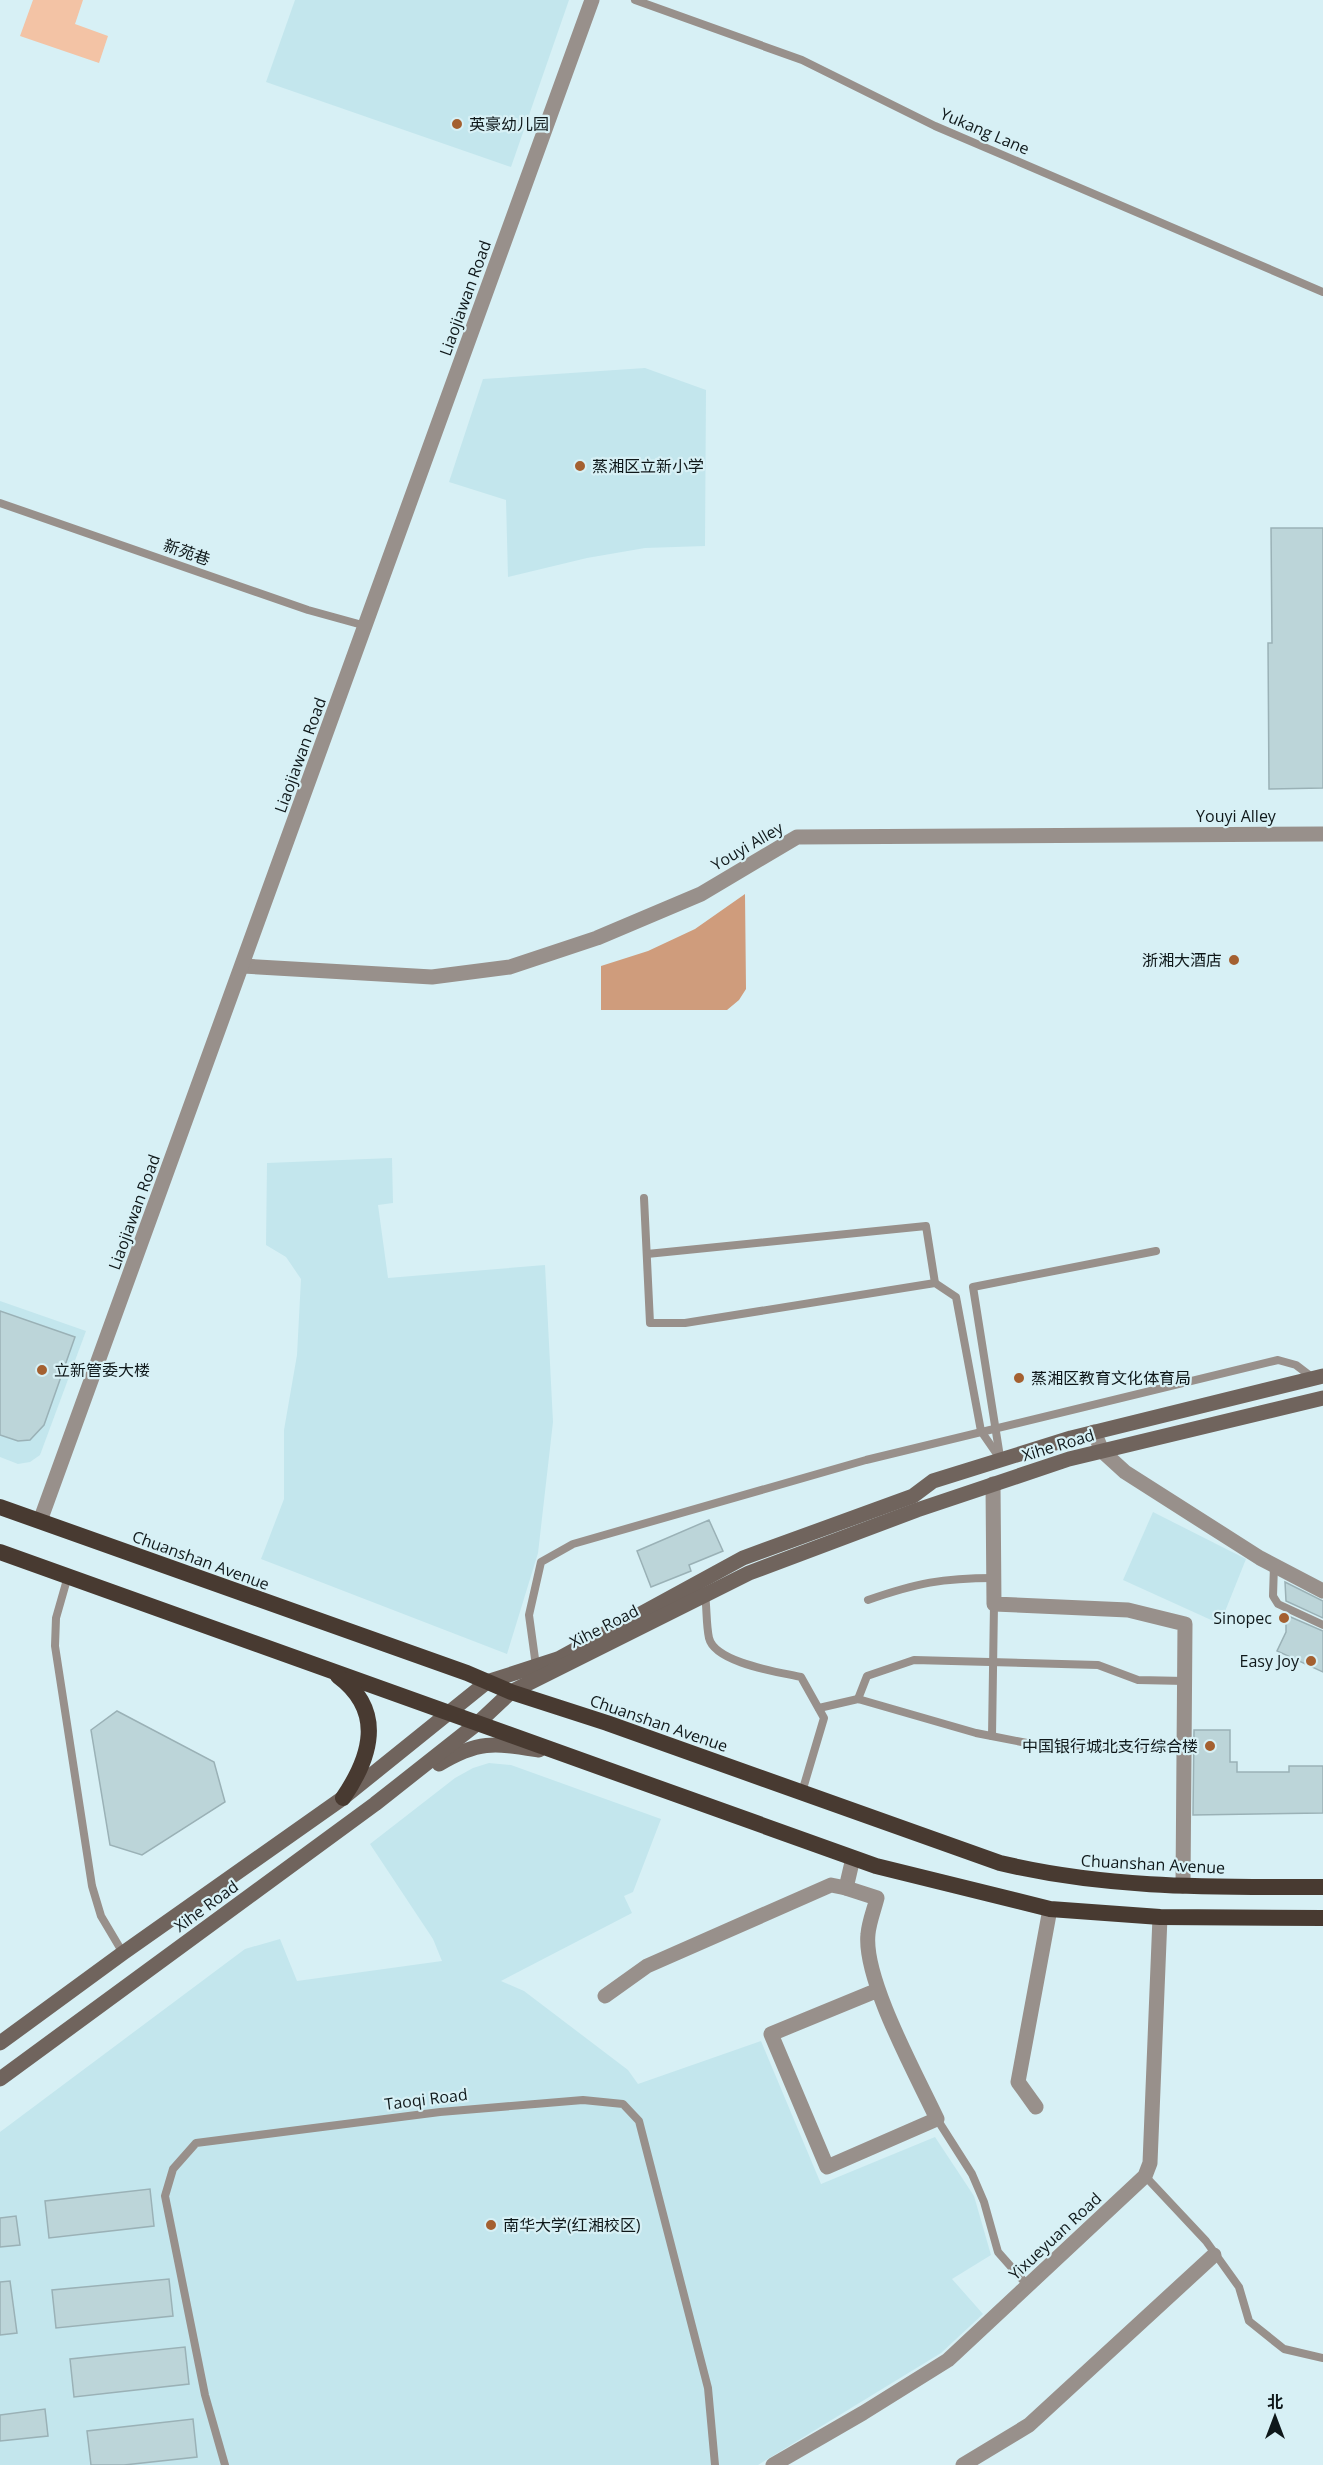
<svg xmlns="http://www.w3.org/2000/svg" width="1323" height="2465" viewBox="0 0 1323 2465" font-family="'Open Sans','Noto Sans SC',sans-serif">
	<rect width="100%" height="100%" fill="#d7f0f5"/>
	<g fill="#c3e6ed">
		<path d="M 295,0 L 569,0 L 511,167 L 266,82 Z"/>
		<path d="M 645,368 L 706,390 L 705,546 L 645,548 L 587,558 L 508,577 L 506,500 L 449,482 L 483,379 Z"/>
		<path d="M 392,1158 L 393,1203 L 378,1205 L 388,1278 L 545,1265 L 553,1422 L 538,1553 L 507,1654 L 261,1559 L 284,1499 L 284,1430 L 297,1355 L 301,1279 L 286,1257 L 266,1245 L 267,1163 Z"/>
		<path d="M 0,1301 L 86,1331 L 40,1455 L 30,1462 L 18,1464 L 0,1457 Z"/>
		<path d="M 1153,1512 L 1246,1559 L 1220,1624 L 1123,1580 Z"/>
		<path d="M 489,1763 L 511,1765 L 661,1819 L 633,1892 L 624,1896 L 632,1913 L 501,1981 L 524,1991 L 628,2070 L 638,2084 L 761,2041 L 821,2184 L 935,2137 L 974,2196 L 991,2255 L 952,2279 L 983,2314 L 941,2353 L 758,2465 L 0,2465 L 0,2132 L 245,1949 L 280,1939 L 297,1981 L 442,1961 L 433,1939 L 370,1844 L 455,1778 L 473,1768 Z"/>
	</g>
	<path fill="#f3c3a5" d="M 33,0 L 83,0 L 75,24 L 108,36 L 99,63 L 20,36 Z"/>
	<path fill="#cf9c7c" d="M 745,894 L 746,989 L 739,1000 L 727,1010 L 601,1010 L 601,966 L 648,951 L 695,929 Z"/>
	<g fill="#bcd5d9" stroke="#9ab1b6" stroke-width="1.5">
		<path d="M 1271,528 L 1323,528 L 1323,788 L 1269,789 L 1268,643 L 1272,643 Z"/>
		<path d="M 0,1311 L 75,1337 L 44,1425 L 30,1440 L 18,1441 L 0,1435 Z"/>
		<path d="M 709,1520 L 723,1551 L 689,1565 L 691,1571 L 651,1587 L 637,1551 Z"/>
		<path d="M 1285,1582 L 1323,1601 L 1323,1618 L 1286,1601 Z"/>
		<path d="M 1286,1615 L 1323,1631 L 1323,1672 L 1277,1651 L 1286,1632 Z"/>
		<path d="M 117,1711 L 214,1762 L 225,1802 L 142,1855 L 110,1845 L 91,1730 Z"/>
		<path d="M 1194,1730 L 1230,1730 L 1230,1762 L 1237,1762 L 1237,1772 L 1289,1772 L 1289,1766 L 1323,1766 L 1323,1813 L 1193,1815 Z"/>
		<path d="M 150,2189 L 154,2226 L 49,2238 L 45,2201 Z"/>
		<path d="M 16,2216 L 20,2245 L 0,2247 L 0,2218 Z"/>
		<path d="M 169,2279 L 173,2316 L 56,2328 L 52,2290 Z"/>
		<path d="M 10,2281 L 17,2333 L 0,2335 L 0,2282 Z"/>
		<path d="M 185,2347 L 189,2384 L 74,2397 L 70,2359 Z"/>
		<path d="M 45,2409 L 48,2436 L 0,2441 L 0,2415 Z"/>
		<path d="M 193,2419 L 197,2457 L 124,2465 L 91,2465 L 87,2431 Z"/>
	</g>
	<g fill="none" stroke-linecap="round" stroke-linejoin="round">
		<g stroke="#98908b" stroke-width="8">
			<path d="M 635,0 L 802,60 L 935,126 L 1323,292"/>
			<path d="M 0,503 L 308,610 L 366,626"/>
			<path d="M 644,1198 L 650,1323 L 685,1323 L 935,1283 L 956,1297 L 981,1431 L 1001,1460"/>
			<path d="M 647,1254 L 926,1226 L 935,1283"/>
			<path d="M 1000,1457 L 973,1287 L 1156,1251"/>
			<path d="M 1274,1565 L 1273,1596 L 1278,1604 L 1323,1625"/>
			<path d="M 68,1576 L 56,1618 L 55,1646 L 92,1886 L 101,1916 L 123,1953"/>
			<path d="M 705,1595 C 707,1608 706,1624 709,1638 C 715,1663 779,1672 801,1677 L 824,1718 L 802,1792"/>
			<path d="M 868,1600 C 917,1583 942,1578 994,1578"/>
			<path d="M 536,1666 L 529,1615 L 541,1562 L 573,1544 L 866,1460 L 1278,1360 L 1296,1365 L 1313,1378"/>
			<path d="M 858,1699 L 867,1676 L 914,1660 L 1098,1665 L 1138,1680 L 1185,1681"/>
			<path d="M 819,1708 L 858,1699 L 976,1733 L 1032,1744 L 1184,1749"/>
			<path d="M 992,1736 L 994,1604"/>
			<path d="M 937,2119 L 972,2174 L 984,2202 L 998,2252 L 1028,2286"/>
			<path d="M 1145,2176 L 1206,2241 L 1239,2287 L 1249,2321 L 1284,2349 L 1323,2358"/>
			<path d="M 225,2465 L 205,2395 L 165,2196 L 173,2169 L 196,2143 L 440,2112 L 583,2100 L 623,2104 L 639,2121 L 708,2388 L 715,2465"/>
		</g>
		<g stroke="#98908b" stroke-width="15">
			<path d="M 243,966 L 432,977 L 510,967 L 597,938 L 701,894 L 797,837 L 1323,834"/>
			<path d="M 1094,1432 L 1102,1451 L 1125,1472 L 1260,1558 L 1323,1591"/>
			<path d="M 993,1484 L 994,1604 L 1128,1610 L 1185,1624 L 1183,1886"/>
			<path d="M 40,1521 L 592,0"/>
			<path d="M 853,1858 L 846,1888 L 877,1898 C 874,1910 869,1922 868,1934 C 863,1979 917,2076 937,2119 L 827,2167 L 771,2034 L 878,1990"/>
			<path d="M 605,1996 L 647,1966 L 831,1885 L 846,1888"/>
			<path d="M 1036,2107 L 1018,2082 L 1050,1909"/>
			<path d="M 773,2465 L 863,2413 L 948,2360 L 1145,2176 L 1150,2163 L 1160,1917"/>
			<path d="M 963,2465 L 1029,2425 L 1214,2255"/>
		</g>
		<g stroke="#70645d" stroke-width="15">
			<path d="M 439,1764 C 479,1740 494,1743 539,1750"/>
			<path d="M 0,2043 L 123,1953 L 343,1798 L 487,1682 L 558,1659 L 743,1558 L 913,1496 L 933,1481 L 1071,1438 L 1323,1376"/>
			<path d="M 0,2079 L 375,1804 L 479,1722 L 511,1692 L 749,1573 L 917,1510 L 1069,1459 L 1323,1398"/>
		</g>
		<g stroke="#483a31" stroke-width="16">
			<path d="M 0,1507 L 467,1673 L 511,1692 L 607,1723 L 1000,1863 C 1109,1889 1212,1887 1323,1887"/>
			<path d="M 0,1552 L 876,1866 L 1050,1909 L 1160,1917 L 1323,1918"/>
			<path d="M 338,1676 C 385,1711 371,1757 343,1798"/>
		</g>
	</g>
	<g fill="#a46030" stroke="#d7f0f5" stroke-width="2">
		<circle cx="457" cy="124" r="6"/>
		<circle cx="580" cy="466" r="6"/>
		<circle cx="1234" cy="960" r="6"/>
		<circle cx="42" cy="1370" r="6"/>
		<circle cx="1019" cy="1378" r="6"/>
		<circle cx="1284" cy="1618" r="6"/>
		<circle cx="1311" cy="1661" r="6"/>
		<circle cx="1210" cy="1746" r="6"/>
		<circle cx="491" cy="2225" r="6"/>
	</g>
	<g text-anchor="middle" stroke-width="4.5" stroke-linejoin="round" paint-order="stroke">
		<g font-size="16" fill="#0f181a" stroke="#d7f0f5" text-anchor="start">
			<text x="469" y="130">英豪幼儿园</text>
			<text x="592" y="472">蒸湘区立新小学</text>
			<text x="1222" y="966" text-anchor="end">浙湘大酒店</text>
			<text x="54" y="1376">立新管委大楼</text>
			<text x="1031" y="1384">蒸湘区教育文化体育局</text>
			<text x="1272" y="1624" text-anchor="end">Sinopec</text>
			<text x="1299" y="1667" text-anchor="end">Easy Joy</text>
			<text x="1198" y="1752" text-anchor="end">中国银行城北支行综合楼</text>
			<text x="503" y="2231">南华大学(红湘校区)</text>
		</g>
		<g font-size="16" fill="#0f181a" stroke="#d7f0f5">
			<text transform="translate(985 131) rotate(23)" y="6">Yukang Lane</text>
			<text transform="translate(465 298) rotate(-70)" y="6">Liaojiawan Road</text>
			<text transform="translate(187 552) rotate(19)" y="6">新苑巷</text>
			<text transform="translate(300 755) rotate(-70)" y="6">Liaojiawan Road</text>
			<text x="1236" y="822">Youyi Alley</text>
			<text transform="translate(747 846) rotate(-30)" y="6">Youyi Alley</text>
			<text transform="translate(134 1212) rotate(-70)" y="6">Liaojiawan Road</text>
			<text transform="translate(1058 1445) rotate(-17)" y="6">Xihe Road</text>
			<text transform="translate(201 1560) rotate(20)" y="6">Chuanshan Avenue</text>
			<text transform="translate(604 1626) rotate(-27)" y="6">Xihe Road</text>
			<text transform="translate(659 1723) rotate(19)" y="6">Chuanshan Avenue</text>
			<text transform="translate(1153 1864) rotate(3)" y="6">Chuanshan Avenue</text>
			<text transform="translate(206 1906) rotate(-36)" y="6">Xihe Road</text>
			<text transform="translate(426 2099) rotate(-7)" y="6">Taoqi Road</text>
			<text transform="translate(1055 2236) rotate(-43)" y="6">Yixueyuan Road</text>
		</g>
	</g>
	<g transform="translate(1275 2417)" stroke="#d7f0f5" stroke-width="4.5" paint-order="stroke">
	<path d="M0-4.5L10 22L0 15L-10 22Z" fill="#0f181a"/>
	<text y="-9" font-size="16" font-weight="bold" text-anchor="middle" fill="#0f181a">北</text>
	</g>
</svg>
